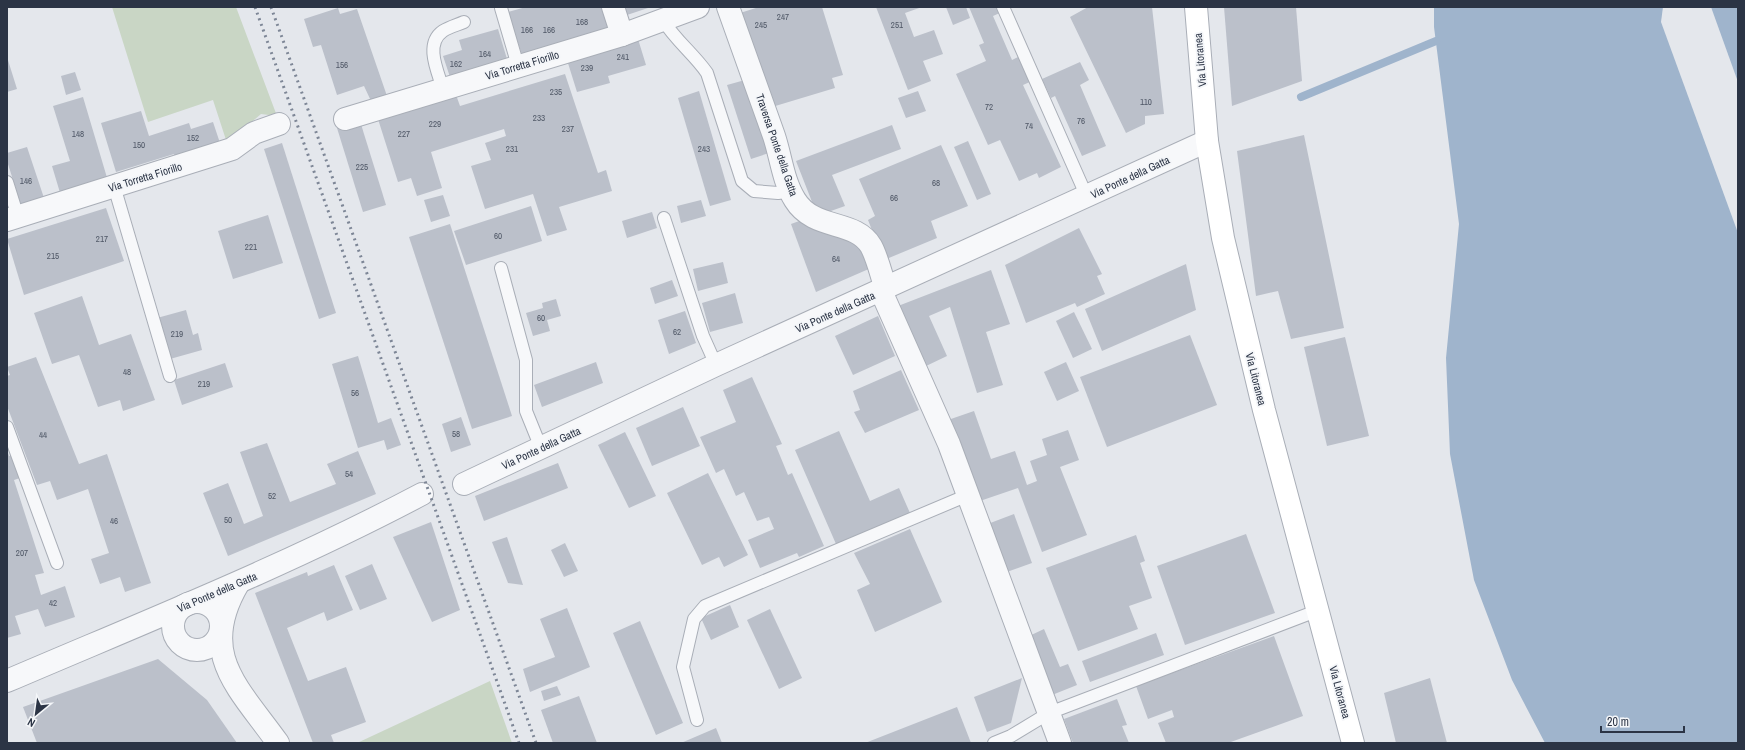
<svg xmlns="http://www.w3.org/2000/svg" width="1745" height="750" viewBox="0 0 1745 750" font-family="'Archivo Narrow',sans-serif">
	<rect width="100%" height="100%" fill="#e4e7ec"/>
	<g fill="#c9d6c5">
		<path d="M 112,7 L 236,7 L 277,116 L 261,114 L 227,143 L 213,100 L 148,122 Z"/>
		<path d="M 490,681 L 512,743 L 357,743 Z"/>
	</g>
	<path fill="#9fb4cc" d="M 1434,7 L 1738,7 L 1738,743 L 1545,743 L 1512,680 L 1474,580 L 1450,454 L 1446,358 L 1459,224 L 1434,27 Z"/>
	<path fill="#e4e7ec" d="M 1663,7 L 1711,7 L 1738,82 L 1738,233 L 1661,22 Z"/>
	<g fill="none" stroke-linecap="round" stroke-linejoin="round">
		<path stroke="#9fb4cc" stroke-width="8" d="M 1301,97 L 1436,41"/>
	</g>
	<g fill="#bbc0ca">
		<path d="M 526,7 L 603,7 L 610,28 L 522,55 L 508,12 Z"/>
		<path d="M 624,7 L 651,7 L 627,15 Z"/>
		<path d="M 759,7 L 822,7 L 843,75 L 832,78 L 835,88 L 772,107 L 740,13 Z"/>
		<path d="M 876,7 L 922,7 L 905,13 L 914,37 L 934,30 L 943,54 L 923,61 L 931,81 L 908,90 Z"/>
		<path d="M 946,7 L 966,7 L 970,18 L 953,25 Z"/>
		<path d="M 969,7 L 1000,7 L 1002,12 L 993,16 L 1012,60 L 1020,56 L 1032,81 L 1023,85 L 1061,167 L 1039,178 L 1037,173 L 1019,181 L 1000,140 L 988,145 L 956,74 L 986,61 L 979,45 L 984,43 Z"/>
		<path d="M 1088,7 L 1152,7 L 1164,114 L 1145,116 L 1145,124 L 1126,133 L 1070,17 Z"/>
		<path d="M 1224,7 L 1296,7 L 1302,81 L 1232,106 Z"/>
		<path d="M 338,8 L 340,14 L 357,9 L 387,96 L 371,101 L 364,86 L 337,95 L 321,45 L 313,47 L 304,19 Z"/>
		<path d="M 498,29 L 507,59 L 450,77 L 443,56 L 462,50 L 459,40 Z"/>
		<path d="M 638,39 L 646,65 L 608,76 L 610,83 L 577,92 L 567,60 Z"/>
		<path d="M 7,57 L 17,89 L 7,92 Z"/>
		<path d="M 1080,62 L 1089,80 L 1080,85 L 1106,146 L 1082,156 L 1055,96 L 1051,98 L 1042,79 Z"/>
		<path d="M 75,72 L 81,90 L 66,95 L 61,76 Z"/>
		<path d="M 565,74 L 598,173 L 606,170 L 612,191 L 559,207 L 567,230 L 547,236 L 533,194 L 485,209 L 471,166 L 491,160 L 485,143 L 506,136 L 504,129 L 431,152 L 442,188 L 417,196 L 411,178 L 398,182 L 377,116 L 455,92 L 460,106 Z"/>
		<path d="M 745,80 L 769,153 L 751,159 L 727,85 Z"/>
		<path d="M 699,91 L 731,200 L 710,206 L 678,98 Z"/>
		<path d="M 918,91 L 926,111 L 906,118 L 898,98 Z"/>
		<path d="M 83,97 L 108,181 L 61,196 L 52,166 L 70,161 L 53,106 Z"/>
		<path d="M 141,111 L 149,136 L 189,123 L 191,129 L 213,122 L 221,146 L 176,160 L 174,154 L 116,172 L 101,123 Z"/>
		<path d="M 360,121 L 386,205 L 363,212 L 337,128 Z"/>
		<path d="M 892,125 L 901,149 L 832,175 L 845,206 L 828,212 L 814,207 L 796,161 Z"/>
		<path d="M 1304,135 L 1344,328 L 1291,339 L 1278,291 L 1256,296 L 1237,151 Z"/>
		<path d="M 968,141 L 991,194 L 977,200 L 954,147 Z"/>
		<path d="M 282,143 L 336,313 L 319,319 L 264,149 Z"/>
		<path d="M 941,145 L 968,206 L 931,221 L 937,238 L 884,260 L 868,220 L 875,216 L 859,179 Z"/>
		<path d="M 27,147 L 45,201 L 22,208 L 7,161 L 7,153 Z"/>
		<path d="M 443,195 L 450,216 L 431,222 L 424,200 Z"/>
		<path d="M 701,200 L 706,216 L 681,223 L 677,206 Z"/>
		<path d="M 531,206 L 542,241 L 466,265 L 454,231 Z"/>
		<path d="M 106,208 L 124,261 L 24,295 L 7,239 Z"/>
		<path d="M 652,212 L 657,228 L 627,238 L 622,221 Z"/>
		<path d="M 268,215 L 283,263 L 233,279 L 218,231 Z"/>
		<path d="M 802,220 L 854,241 L 864,250 L 871,268 L 816,292 L 791,224 Z"/>
		<path d="M 450,224 L 512,416 L 472,429 L 409,237 Z"/>
		<path d="M 1079,228 L 1102,274 L 1097,276 L 1105,294 L 1077,307 L 1075,303 L 1026,323 L 1005,265 Z"/>
		<path d="M 723,262 L 728,283 L 698,291 L 693,269 Z"/>
		<path d="M 1186,264 L 1196,310 L 1102,351 L 1085,309 Z"/>
		<path d="M 991,270 L 1010,324 L 986,332 L 1003,385 L 977,393 L 950,307 L 929,316 L 947,356 L 924,367 L 898,306 Z"/>
		<path d="M 672,280 L 678,296 L 655,304 L 650,288 Z"/>
		<path d="M 735,293 L 743,323 L 710,332 L 702,303 Z"/>
		<path d="M 82,296 L 99,345 L 131,334 L 155,400 L 123,411 L 120,400 L 98,407 L 79,355 L 52,364 L 34,313 Z"/>
		<path d="M 556,299 L 561,316 L 547,320 L 550,331 L 533,336 L 526,313 L 543,308 L 542,303 Z"/>
		<path d="M 186,310 L 193,335 L 198,333 L 202,350 L 170,359 L 157,318 Z"/>
		<path d="M 685,311 L 696,343 L 669,354 L 658,320 Z"/>
		<path d="M 1074,312 L 1092,349 L 1073,358 L 1056,321 Z"/>
		<path d="M 878,316 L 895,356 L 853,375 L 835,336 Z"/>
		<path d="M 1190,335 L 1217,405 L 1107,447 L 1080,377 Z"/>
		<path d="M 1345,337 L 1369,436 L 1327,446 L 1304,347 Z"/>
		<path d="M 358,356 L 378,423 L 391,418 L 401,445 L 387,450 L 384,440 L 358,448 L 332,364 Z"/>
		<path d="M 36,357 L 79,464 L 107,454 L 151,583 L 125,592 L 120,577 L 100,584 L 91,559 L 109,553 L 88,489 L 57,500 L 50,481 L 37,485 L 7,406 L 7,376 L 10,375 L 7,367 Z"/>
		<path d="M 596,362 L 603,383 L 542,407 L 534,385 Z"/>
		<path d="M 1066,362 L 1079,391 L 1057,401 L 1044,372 Z"/>
		<path d="M 225,363 L 233,387 L 182,405 L 174,380 Z"/>
		<path d="M 901,370 L 919,410 L 865,433 L 854,412 L 860,410 L 853,391 Z"/>
		<path d="M 752,377 L 782,444 L 776,446 L 788,475 L 792,473 L 824,546 L 799,557 L 797,553 L 760,568 L 748,540 L 774,529 L 769,517 L 757,521 L 744,492 L 736,496 L 724,469 L 716,473 L 700,437 L 736,422 L 723,390 Z"/>
		<path d="M 683,407 L 700,446 L 652,466 L 636,428 Z"/>
		<path d="M 974,411 L 991,459 L 1015,451 L 1027,485 L 1037,481 L 1030,461 L 1047,455 L 1042,439 L 1068,430 L 1079,460 L 1060,467 L 1087,535 L 1042,552 L 1018,488 L 977,502 L 948,420 Z"/>
		<path d="M 461,417 L 471,445 L 451,452 L 442,424 Z"/>
		<path d="M 839,431 L 870,501 L 899,488 L 910,513 L 836,544 L 795,450 Z"/>
		<path d="M 625,432 L 656,496 L 629,508 L 598,445 Z"/>
		<path d="M 267,443 L 290,502 L 336,484 L 327,464 L 358,451 L 376,494 L 228,556 L 203,493 L 228,483 L 244,524 L 263,516 L 240,452 Z"/>
		<path d="M 7,450 L 9,456 L 12,455 L 20,478 L 14,480 L 44,573 L 35,575 L 41,595 L 65,586 L 75,617 L 45,627 L 38,609 L 15,616 L 21,634 L 7,638 Z"/>
		<path d="M 558,463 L 568,488 L 484,521 L 475,496 Z"/>
		<path d="M 708,473 L 748,555 L 724,567 L 719,557 L 702,565 L 667,493 Z"/>
		<path d="M 1014,514 L 1032,563 L 1004,573 L 985,525 Z"/>
		<path d="M 431,522 L 460,610 L 432,622 L 393,537 Z"/>
		<path d="M 910,529 L 942,602 L 875,632 L 857,590 L 870,584 L 854,553 Z"/>
		<path d="M 1246,534 L 1275,613 L 1185,645 L 1157,566 Z"/>
		<path d="M 1136,535 L 1145,561 L 1140,563 L 1152,598 L 1129,606 L 1138,629 L 1078,651 L 1046,568 Z"/>
		<path d="M 507,537 L 523,585 L 508,583 L 492,542 Z"/>
		<path d="M 565,543 L 578,571 L 564,577 L 551,550 Z"/>
		<path d="M 372,564 L 387,599 L 360,610 L 345,576 Z"/>
		<path d="M 334,565 L 353,610 L 327,621 L 324,612 L 287,628 L 308,681 L 346,667 L 366,722 L 331,735 L 334,743 L 313,743 L 255,593 L 307,572 L 308,576 Z"/>
		<path d="M 730,605 L 739,627 L 711,640 L 701,618 Z"/>
		<path d="M 567,608 L 590,667 L 530,692 L 523,669 L 555,657 L 540,619 Z"/>
		<path d="M 770,609 L 802,678 L 779,689 L 747,620 Z"/>
		<path d="M 640,621 L 683,723 L 656,735 L 613,633 Z"/>
		<path d="M 1044,629 L 1060,667 L 1068,664 L 1077,685 L 1052,695 L 1027,637 Z"/>
		<path d="M 1156,633 L 1164,655 L 1090,682 L 1082,661 Z"/>
		<path d="M 1274,636 L 1303,716 L 1228,743 L 1166,743 L 1158,723 L 1174,717 L 1172,710 L 1148,719 L 1136,686 Z"/>
		<path d="M 158,659 L 207,700 L 237,743 L 37,743 L 23,707 Z"/>
		<path d="M 1022,678 L 1011,723 L 987,732 L 974,697 Z"/>
		<path d="M 1430,678 L 1447,743 L 1396,743 L 1384,693 Z"/>
		<path d="M 557,686 L 561,695 L 544,701 L 541,691 Z"/>
		<path d="M 579,696 L 597,743 L 553,743 L 541,710 Z"/>
		<path d="M 1117,699 L 1127,725 L 1122,726 L 1129,743 L 1073,743 L 1064,719 Z"/>
		<path d="M 957,707 L 971,743 L 865,743 Z"/>
		<path d="M 716,728 L 722,743 L 681,743 Z"/>
	</g>
	<g fill="none" stroke-linecap="round" stroke-linejoin="round">
		<defs>
			<g id="lane">
				<path d="M 1003,7 L 1087,197"/>
				<path d="M 501,8 L 518,66"/>
				<path d="M 663,20 C 675,40 694,54 707,73 L 742,181 L 754,191 L 778,193 L 791,191"/>
				<path d="M 443,89 C 438,72 424,44 443,31 C 449,27 457,25 464,22"/>
				<path d="M 7,182 L 18,217"/>
				<path d="M 114,186 L 170,376"/>
				<path d="M 664,218 L 703,336 L 716,365"/>
				<path d="M 501,268 L 526,360 L 526,411 L 541,448"/>
				<path d="M 7,427 L 57,563"/>
				<path d="M 697,720 L 683,667 L 694,619 L 705,606 L 968,495"/>
				<path d="M 994,743 L 1011,736 L 1049,713 L 1319,610"/>
			</g>
			<g id="street">
				<path d="M 613,7 L 622,35"/>
				<path d="M 728,7 C 743,50 759,93 774,136 C 781,157 783,181 795,200 C 814,231 855,219 871,246 C 878,259 881,275 886,289"/>
				<path d="M 345,119 L 622,35 L 698,7"/>
				<path d="M 7,220 L 232,149 L 254,133 L 279,124"/>
				<path d="M 881,291 L 949,444 L 1060,743"/>
				<path d="M 464,484 L 716,365 L 1207,141"/>
				<path d="M 238,584 C 197,654 238,687 278,743"/>
				<circle cx="197" cy="626" r="24"/>
				<path d="M 7,681 C 147,621 288,565 422,494"/>
			</g>
			<path id="secondary" d="M 1196,7 L 1207,141 L 1223,238 L 1264,410 L 1353,743"/>
		</defs>
		<use href="#lane" stroke="#a9aeb7" stroke-width="14"/>
		<use href="#street" stroke="#a9aeb7" stroke-width="24"/>
		<use href="#secondary" stroke="#a9aeb7" stroke-width="24"/>
		<use href="#lane" stroke="#f7f8fa" stroke-width="12"/>
		<use href="#street" stroke="#f7f8fa" stroke-width="22"/>
		<use href="#secondary" stroke="#fff" stroke-width="22"/>
		<g stroke="#7d8696" stroke-width="3" stroke-dasharray="2 4" stroke-linecap="butt">
			<path d="M 255,7 L 519,743"/>
			<path d="M 271,7 L 536,743"/>
		</g>
	</g>
	<g text-anchor="middle" stroke-width="3.5" stroke-linejoin="round" paint-order="stroke">
		<g font-size="9" fill="#4f5766">
			<text x="783" y="20">247</text>
			<text x="582" y="25">168</text>
			<text x="761" y="28">245</text>
			<text x="897" y="28">251</text>
			<text x="527" y="33">166</text>
			<text x="549" y="33">166</text>
			<text x="485" y="57">164</text>
			<text x="623" y="60">241</text>
			<text x="456" y="67">162</text>
			<text x="342" y="68">156</text>
			<text x="587" y="71">239</text>
			<text x="556" y="95">235</text>
			<text x="1146" y="105">110</text>
			<text x="989" y="110">72</text>
			<text x="539" y="121">233</text>
			<text x="1081" y="124">76</text>
			<text x="435" y="127">229</text>
			<text x="1029" y="129">74</text>
			<text x="568" y="132">237</text>
			<text x="78" y="137">148</text>
			<text x="404" y="137">227</text>
			<text x="193" y="141">152</text>
			<text x="139" y="148">150</text>
			<text x="512" y="152">231</text>
			<text x="704" y="152">243</text>
			<text x="362" y="170">225</text>
			<text x="26" y="184">146</text>
			<text x="936" y="186">68</text>
			<text x="894" y="201">66</text>
			<text x="498" y="239">60</text>
			<text x="102" y="242">217</text>
			<text x="251" y="250">221</text>
			<text x="53" y="259">215</text>
			<text x="836" y="262">64</text>
			<text x="541" y="321">60</text>
			<text x="677" y="335">62</text>
			<text x="177" y="337">219</text>
			<text x="127" y="375">48</text>
			<text x="204" y="387">219</text>
			<text x="355" y="396">56</text>
			<text x="456" y="437">58</text>
			<text x="43" y="438">44</text>
			<text x="349" y="477">54</text>
			<text x="272" y="499">52</text>
			<text x="228" y="523">50</text>
			<text x="114" y="524">46</text>
			<text x="22" y="556">207</text>
			<text x="53" y="606">42</text>
		</g>
		<g font-size="11" fill="#2b3445" stroke="#f4f6f9">
			<text transform="translate(1200 60) rotate(-95)" y="4">Via Litoranea</text>
			<text transform="translate(522 65) rotate(-17)" y="4">Via Torretta Fiorillo</text>
			<text transform="translate(777 145) rotate(71)" y="4">Traversa Ponte della Gatta</text>
			<text transform="translate(145 177) rotate(-17)" y="4">Via Torretta Fiorillo</text>
			<text transform="translate(1130 177) rotate(-25)" y="4">Via Ponte della Gatta</text>
			<text transform="translate(835 312) rotate(-24)" y="4">Via Ponte della Gatta</text>
			<text transform="translate(1256 379) rotate(76)" y="4">Via Litoranea</text>
			<text transform="translate(541 448) rotate(-25)" y="4">Via Ponte della Gatta</text>
			<text transform="translate(217 592) rotate(-23)" y="4">Via Ponte della Gatta</text>
			<text transform="translate(1340 692) rotate(75)" y="4">Via Litoranea</text>
		</g>
	</g>
	<rect width="1745" height="750" fill="none" stroke="#2b3445" stroke-width="16"/>
	<g transform="translate(36 714) rotate(209)" stroke="#f4f6f9" stroke-width="3" paint-order="stroke">
	<path d="M0-3L7 15L0 10L-7 15Z" fill="#2b3445"/>
	<text y="-6" font-size="11" font-weight="bold" text-anchor="middle" fill="#2b3445">N</text>
	</g>
	<path d="M1601 726v6h83v-6" fill="none" stroke="#2b3445" stroke-width="2"/>
	<text x="1607" y="726" font-size="12" fill="#2b3445" stroke="#f4f6f9" stroke-width="3" paint-order="stroke">20 m</text>
</svg>
